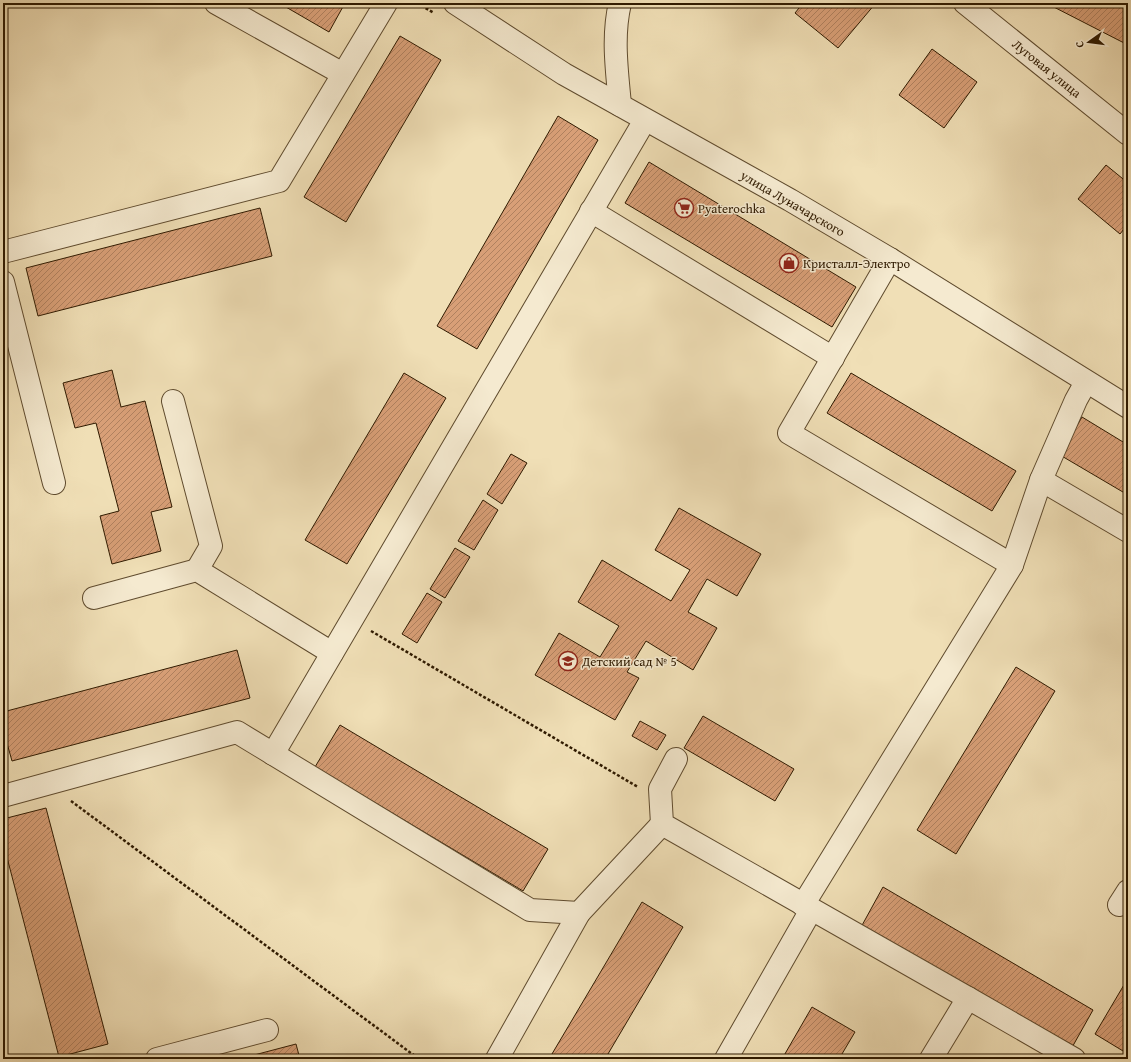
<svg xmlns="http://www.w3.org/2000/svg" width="1131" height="1062" viewBox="0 0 1131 1062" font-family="'Gentium Book Plus',serif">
	<defs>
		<pattern id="building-hatch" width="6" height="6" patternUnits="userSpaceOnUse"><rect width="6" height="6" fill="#d89f77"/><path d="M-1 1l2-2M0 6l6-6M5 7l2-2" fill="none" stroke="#b0815f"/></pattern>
	</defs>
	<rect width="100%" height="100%" fill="#f0dfb6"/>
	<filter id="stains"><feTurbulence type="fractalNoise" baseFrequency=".005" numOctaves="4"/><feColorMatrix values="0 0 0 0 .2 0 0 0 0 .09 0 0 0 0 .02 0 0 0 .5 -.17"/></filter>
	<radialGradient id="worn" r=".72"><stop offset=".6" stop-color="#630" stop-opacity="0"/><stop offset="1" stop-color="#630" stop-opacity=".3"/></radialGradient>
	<g fill="url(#building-hatch)" stroke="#2f1a00">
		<path d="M 279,3 L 345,3 L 329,32 Z"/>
		<path d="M 803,3 L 874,3 L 875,4 L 838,48 L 795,13 Z"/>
		<path d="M 1046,3 L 1128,3 L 1128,45 Z"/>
		<path d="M 400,36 L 441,60 L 346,222 L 304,197 Z"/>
		<path d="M 932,49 L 977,82 L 944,128 L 899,95 Z"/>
		<path d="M 558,116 L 598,140 L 477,349 L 437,326 Z"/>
		<path d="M 649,162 L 856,287 L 832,327 L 625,203 Z"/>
		<path d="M 1106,165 L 1128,183 L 1128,224 L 1120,234 L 1078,199 Z"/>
		<path d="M 260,208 L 272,256 L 38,316 L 26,268 Z"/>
		<path d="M 112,370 L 121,407 L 145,401 L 172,507 L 151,512 L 161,551 L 112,564 L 100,516 L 119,511 L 96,423 L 75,428 L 63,383 Z"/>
		<path d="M 404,373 L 446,398 L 347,564 L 305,540 Z"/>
		<path d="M 851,373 L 1016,471 L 992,511 L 827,413 Z"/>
		<path d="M 1082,417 L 1128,445 L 1128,495 L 1060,455 Z"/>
		<path d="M 511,454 L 527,463 L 502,504 L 487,494 Z"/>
		<path d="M 483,500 L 498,510 L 474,550 L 458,541 Z"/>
		<path d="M 679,508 L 761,554 L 737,596 L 707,579 L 688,612 L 717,628 L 693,670 L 646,641 L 627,672 L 639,678 L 615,720 L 535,675 L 559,633 L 600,657 L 619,626 L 578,602 L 602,560 L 671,601 L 690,570 L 655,550 Z"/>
		<path d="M 455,548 L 470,557 L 445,598 L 430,589 Z"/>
		<path d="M 427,593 L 442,602 L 417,643 L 402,634 Z"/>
		<path d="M 237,650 L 250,698 L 12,761 L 3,729 L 3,712 Z"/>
		<path d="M 1016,667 L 1055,691 L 956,854 L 917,830 Z"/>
		<path d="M 703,716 L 794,769 L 775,801 L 684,748 Z"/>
		<path d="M 640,721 L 666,735 L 657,750 L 632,736 Z"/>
		<path d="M 340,725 L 548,849 L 523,891 L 315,767 Z"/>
		<path d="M 46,808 L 108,1044 L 59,1057 L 3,842 L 3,819 Z"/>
		<path d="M 883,887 L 1093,1010 L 1070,1051 L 860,929 Z"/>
		<path d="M 642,902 L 683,927 L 605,1059 L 549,1059 Z"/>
		<path d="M 1128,978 L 1128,1054 L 1095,1034 Z"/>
		<path d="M 812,1007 L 855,1032 L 839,1059 L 782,1059 Z"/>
		<path d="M 296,1044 L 300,1059 L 239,1059 Z"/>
	</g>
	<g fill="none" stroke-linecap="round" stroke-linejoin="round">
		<defs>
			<g id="minor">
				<path d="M 216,3 L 343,74"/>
				<path d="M 455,3 L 564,74 L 790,200 L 890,259 L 1128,407"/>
				<path d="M 965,3 L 1128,134"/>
				<path d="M 620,105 C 617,71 612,37 620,3"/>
				<path d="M 591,211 L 833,358"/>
				<path d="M 3,252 L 279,181 L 386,3"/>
				<path d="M 890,259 L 789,433 L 1012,565"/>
				<path d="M 3,282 L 54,483"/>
				<path d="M 173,401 L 211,546 L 197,570"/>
				<path d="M 1041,480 L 1076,400 L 1086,382"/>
				<path d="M 94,598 L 197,570 L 332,653"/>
				<path d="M 273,754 L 645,120"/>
				<path d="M 676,759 L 660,789 L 662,824 L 968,998"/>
				<path d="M 3,796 L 237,732 L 530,910 L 579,913 L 662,824"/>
				<path d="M 803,905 L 1012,565 L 1041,480 L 1128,531"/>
				<path d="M 1119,905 L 1128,891"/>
				<path d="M 157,1059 L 267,1030"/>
				<path d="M 497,1059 L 579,913"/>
				<path d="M 726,1059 L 811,910"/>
				<path d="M 931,1059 L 968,998 L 1074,1059"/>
			</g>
		</defs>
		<use href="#minor" stroke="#5f4b2e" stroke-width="24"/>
		<g stroke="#2f1a00" stroke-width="2.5" stroke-dasharray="3 2" stroke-linecap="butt">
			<path d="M 417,3 L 434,13"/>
			<path d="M 371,631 L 638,787"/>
			<path d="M 71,801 L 419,1059"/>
		</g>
		<use href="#minor" stroke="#f5ead0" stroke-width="22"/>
	</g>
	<defs>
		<symbol id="supermarket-ring" viewBox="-11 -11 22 22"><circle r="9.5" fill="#f5ead0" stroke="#8f2418" stroke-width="1.5"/><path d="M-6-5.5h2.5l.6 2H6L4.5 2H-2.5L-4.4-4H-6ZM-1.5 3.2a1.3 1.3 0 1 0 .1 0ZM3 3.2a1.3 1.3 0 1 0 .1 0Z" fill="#8f2418"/></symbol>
		<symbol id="shop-ring" viewBox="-11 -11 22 22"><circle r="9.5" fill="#f5ead0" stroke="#8f2418" stroke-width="1.5"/><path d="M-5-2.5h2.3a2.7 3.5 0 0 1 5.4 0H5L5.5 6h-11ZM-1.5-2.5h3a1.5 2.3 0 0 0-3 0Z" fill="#8f2418"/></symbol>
		<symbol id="school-ring" viewBox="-11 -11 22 22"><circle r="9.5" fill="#f5ead0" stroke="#8f2418" stroke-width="1.5"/><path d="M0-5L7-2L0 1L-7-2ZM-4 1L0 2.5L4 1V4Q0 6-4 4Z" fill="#8f2418"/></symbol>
	</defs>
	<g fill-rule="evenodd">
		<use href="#supermarket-ring" x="673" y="197" width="22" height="22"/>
		<use href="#shop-ring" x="778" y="252" width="22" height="22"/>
		<use href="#school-ring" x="557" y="650" width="22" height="22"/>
	</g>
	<g text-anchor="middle" stroke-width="3" stroke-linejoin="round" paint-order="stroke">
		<g font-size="13" fill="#2f1a00" stroke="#f5ead0">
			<text transform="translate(1047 68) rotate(39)" y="5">Луговая улица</text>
			<text transform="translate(793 203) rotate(30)" y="5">улица Луначарского</text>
		</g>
		<g font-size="13" fill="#2f1a00" stroke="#f5ead0" text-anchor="start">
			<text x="698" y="213">Pyaterochka</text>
			<text x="803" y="268">Кристалл-Электро</text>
			<text x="582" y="666">Детский сад № 5</text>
		</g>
	</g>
	<rect width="1131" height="1062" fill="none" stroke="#f0dfb6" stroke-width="16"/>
	<rect x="4" y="4" width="1123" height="1054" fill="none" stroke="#2f1a00" stroke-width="2"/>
	<rect x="8" y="8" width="1115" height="1046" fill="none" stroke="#2f1a00"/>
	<g transform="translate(1089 42) rotate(256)" stroke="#f5ead0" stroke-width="3" paint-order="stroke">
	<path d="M0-3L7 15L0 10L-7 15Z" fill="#2f1a00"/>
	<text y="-6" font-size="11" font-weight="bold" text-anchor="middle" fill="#2f1a00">С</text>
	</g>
	<rect width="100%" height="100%" filter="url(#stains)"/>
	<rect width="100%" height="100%" fill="url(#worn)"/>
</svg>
